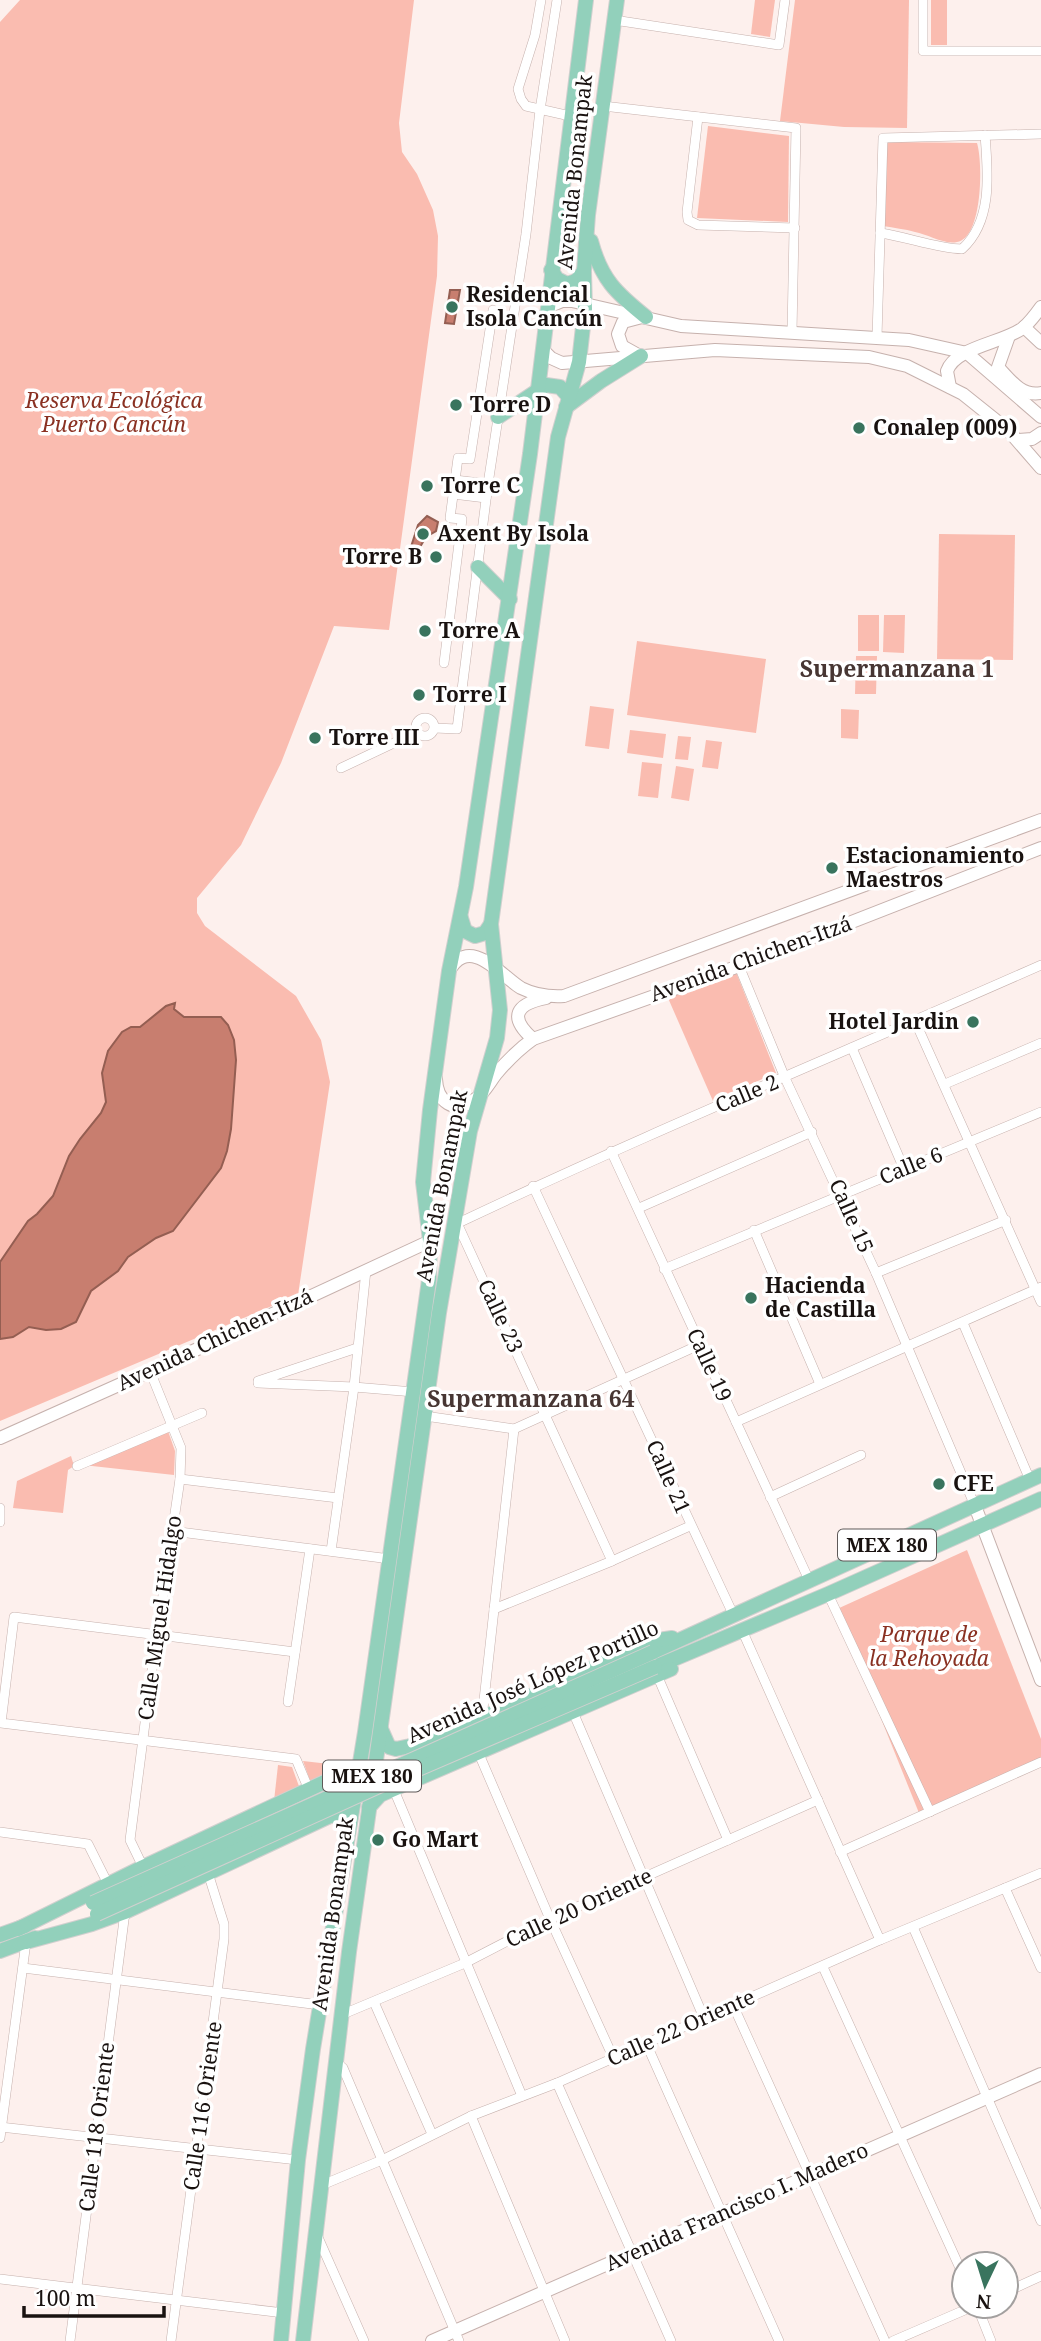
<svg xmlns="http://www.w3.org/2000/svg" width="1041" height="2341" viewBox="0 0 1041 2341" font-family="'Noto Serif',serif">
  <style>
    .green { fill: #fabcb0 }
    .water { fill: #c87e6f; stroke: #945e52; stroke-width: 2 }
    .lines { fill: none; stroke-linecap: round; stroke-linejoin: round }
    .street-casing { stroke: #c6b1ad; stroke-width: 10 }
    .secondary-casing { stroke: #c6b1ad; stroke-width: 14 }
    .primary-casing { stroke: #d1d0cf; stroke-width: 16 }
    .street { stroke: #fff; stroke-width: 9 }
    .secondary { stroke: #fff; stroke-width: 12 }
    .primary { stroke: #92d0bb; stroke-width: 14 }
    .primary-bridge-casing { stroke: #d1d0cf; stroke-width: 16; stroke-linecap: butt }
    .primary-bridge { stroke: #92d0bb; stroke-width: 14 }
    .poi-dot { fill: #39745e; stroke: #fff; stroke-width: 2.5 }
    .labels { text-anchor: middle; stroke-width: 7; stroke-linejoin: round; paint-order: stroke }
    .shield { fill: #fff; stroke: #5e5958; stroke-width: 2 }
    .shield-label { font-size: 19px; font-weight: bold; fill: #191210 }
    .street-label { font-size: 21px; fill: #191210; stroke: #fff }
    .poi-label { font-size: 21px; font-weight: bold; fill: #191210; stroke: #fff; text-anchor: start }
    .park-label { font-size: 21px; font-style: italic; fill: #8a3122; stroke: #fff }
    .neighbourhood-label { font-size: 23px; font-weight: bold; fill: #473633; stroke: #fff }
  </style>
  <rect width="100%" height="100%" fill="#fdf0ed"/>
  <!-- green -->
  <g class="green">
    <polygon points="20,0 414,0 399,123 402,152 417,174 433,210 438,236 437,276 389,630 334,626 281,763 241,845 197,898 197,913 205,926 296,996 321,1040 330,1082 298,1295 0,1421 0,22"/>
    <polygon points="755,0 775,0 770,37 751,34"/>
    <polygon points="795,0 909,0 907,128 844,127 780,121"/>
    <rect x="931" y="0" width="16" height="45"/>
    <polygon points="708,126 789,136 788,222 697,218"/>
    <path d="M 887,142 L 977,143 C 983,162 983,238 957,242 C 945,245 927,234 915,232 C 905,229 894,228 883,226 Z"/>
    <polygon points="939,534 1015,535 1013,660 937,659"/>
    <rect x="858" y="615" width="21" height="36"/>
    <polygon points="884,615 905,615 904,653 883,652"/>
    <polygon points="637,641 766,659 756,733 627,715"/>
    <polygon points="856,656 877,656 876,694 855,694"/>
    <polygon points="590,706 614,709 609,749 585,746"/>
    <polygon points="841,709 859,710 858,739 841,738"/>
    <polygon points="630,730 666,734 663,758 627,753"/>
    <polygon points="678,736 691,737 688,760 675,759"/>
    <polygon points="706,740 722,742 718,769 702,767"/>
    <polygon points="642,762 662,764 658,798 638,796"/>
    <polygon points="676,766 694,769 689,801 671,798"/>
    <polygon points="736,972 776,1073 713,1101 668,998"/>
    <polygon points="168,1431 175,1451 174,1475 83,1465"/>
    <polygon points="71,1456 74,1466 68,1470 63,1513 13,1508 17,1481"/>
    <polygon points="967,1550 1041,1739 1041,1759 919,1813 837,1609"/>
    <polygon points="303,1761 347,1766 311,1783"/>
    <polygon points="278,1765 292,1767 300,1789 274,1801"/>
  </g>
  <!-- water -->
  <g class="water">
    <polygon points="450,290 460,290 454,324 445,323"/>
    <polygon points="427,516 438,522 436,531 426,537 414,557 410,550 418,525"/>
    <polygon points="175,1003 174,1009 184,1017 221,1017 228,1025 234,1040 236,1060 231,1129 227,1151 221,1168 173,1231 156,1238 128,1257 118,1271 91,1291 76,1322 61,1329 46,1330 29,1327 13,1337 0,1339 0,1262 28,1221 37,1214 53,1196 69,1156 80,1139 101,1113 106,1102 102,1073 108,1051 122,1032 131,1027 140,1027 166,1006"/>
  </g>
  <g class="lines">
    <!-- street casing -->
    <g class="street-casing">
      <g id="street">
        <polyline points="541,0 535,35 518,89 521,99 526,106 570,116"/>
        <polyline points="923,0 923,51 1041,51"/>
        <polyline points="614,20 779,45 785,0"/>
        <polyline points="603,106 796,128 792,332"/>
        <polyline points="698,117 687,212 688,220 698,225 795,228"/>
        <path d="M 880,233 C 908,237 935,248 962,249 C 993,221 988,173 985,135"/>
        <polyline points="877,337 883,138 1041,134"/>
        <polyline points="455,480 488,484"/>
        <polyline points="453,494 486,498"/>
        <polyline points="444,663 462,519 450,518 458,458 470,459 493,310"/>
        <circle cx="425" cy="727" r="9"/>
        <polyline points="435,728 457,729 488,484 526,234 540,110 557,0"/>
        <polyline points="341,768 417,732"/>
        <polyline points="739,966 785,1078 876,1273 975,1506"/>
        <polyline points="915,1021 1041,1302"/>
        <polyline points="852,1048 904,1169"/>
        <polyline points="945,1084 1041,1043"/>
        <polyline points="611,1151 809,1580"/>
        <polyline points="533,1186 733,1614"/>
        <polyline points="639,1208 812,1132"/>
        <polyline points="457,1223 612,1561"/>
        <path d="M 454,1225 C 647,1133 845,1052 1041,965"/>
        <polyline points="754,1230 820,1384"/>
        <polyline points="664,1269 1041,1112"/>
        <polyline points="876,1273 1006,1220"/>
        <polyline points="963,1323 1030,1480"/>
        <polyline points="357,1348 258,1381 258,1383 354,1387 414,1392"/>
        <polyline points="425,1416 514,1429 699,1345"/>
        <polyline points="736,1422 1041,1287"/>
        <polyline points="77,1466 202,1413"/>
        <polyline points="180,1479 338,1498"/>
        <polyline points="770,1497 861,1455"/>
        <polyline points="0,1508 0,1522"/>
        <polyline points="172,1531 390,1559"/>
        <polyline points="331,1551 354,1387 366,1270"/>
        <polyline points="828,1594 930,1812"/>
        <polyline points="494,1609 612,1561 690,1526"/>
        <polyline points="742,1630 880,1940"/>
        <polyline points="295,1652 14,1617 1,1723 296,1759 309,1790"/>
        <polyline points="657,1675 728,1840"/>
        <polyline points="288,1702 310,1549"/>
        <polyline points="573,1712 704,2018"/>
        <polyline points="482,1718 514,1429"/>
        <polyline points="479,1754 550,1919 613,2057"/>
        <polyline points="394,1790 522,2096"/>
        <polyline points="0,1832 88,1844 108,1884"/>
        <polyline points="840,1852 1041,1762"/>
        <polyline points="143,1867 130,1840 150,1684 180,1479 181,1448 150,1371"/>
        <polyline points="1005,1888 1041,1968"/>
        <polyline points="913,1927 1041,2221"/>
        <polyline points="823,1967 964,2277"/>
        <polyline points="23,1968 320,2005"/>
        <polyline points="374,2002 432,2134"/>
        <polyline points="733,2005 885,2341"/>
        <polyline points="341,2015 465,1963 550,1919 818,1800"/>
        <polyline points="646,2043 779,2341"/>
        <polyline points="335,2061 343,2068 459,2341"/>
        <polyline points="557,2083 671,2341"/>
        <polyline points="471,2116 565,2341"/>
        <polyline points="0,2127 298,2160"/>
        <polyline points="0,2138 26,1942"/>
        <polyline points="322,2185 382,2160 471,2116 557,2083 880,1940 1041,1873"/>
        <polyline points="317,2235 364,2341"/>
        <polyline points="0,2279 284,2313"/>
        <polyline points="1006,2292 1041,2276"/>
        <polyline points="977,2306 991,2341"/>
        <polyline points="70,2341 125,1912"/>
        <polyline points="171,2341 224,1939 224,1924 208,1873"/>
        <polyline points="893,2341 974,2306"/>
      </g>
    </g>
    <!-- secondary casing -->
    <g class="secondary-casing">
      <g id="secondary">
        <polyline points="548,307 562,301 572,301 681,326 909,340 967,353 1041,417"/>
        <polyline points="1024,327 1041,343"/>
        <path d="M 1009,336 L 998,367 C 1010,380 1022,397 1041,393"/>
        <polyline points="543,350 551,358 562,363 715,350 869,357 907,366 963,394 1008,430 1041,468"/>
        <polyline points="640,356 622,346 618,334 623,322 642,317"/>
        <path d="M 950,387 L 947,371 C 955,347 1003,343 1023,328 C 1030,322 1036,314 1041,307"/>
        <polyline points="1019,440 1032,439 1041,433"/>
        <path d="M 449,971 C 470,934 501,976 521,988 C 535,995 548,997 564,996 L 1041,820"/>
        <path d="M 533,1039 C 508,1017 516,1004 546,998"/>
        <path d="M 436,1079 C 437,1102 454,1114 474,1100 C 484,1094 489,1083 496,1074 C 507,1061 519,1049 533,1039 L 739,966 L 1041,848"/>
        <polyline points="0,1438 150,1371 430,1241"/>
        <polyline points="975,1506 1041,1680"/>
        <polyline points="432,2341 1041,2074"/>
      </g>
    </g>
    <!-- primary casing -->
    <g class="primary-casing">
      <g id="primary">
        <path d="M 591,241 C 601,279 616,293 646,317"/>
        <polyline points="551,270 557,279 567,284 576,281 584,271"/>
        <polyline points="566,407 601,381 641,356"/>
        <polyline points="498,417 546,385 560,387 569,397"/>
        <polyline points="478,567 510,599"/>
        <polyline points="461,918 465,931 475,936 485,933 491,924"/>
        <polyline points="653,1652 1041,1475"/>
        <polyline points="655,1667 828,1594 1041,1499"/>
        <polyline points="381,1729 389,1747 396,1749 410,1746 482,1718 652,1641 672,1638"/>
        <polyline points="369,1807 380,1795 671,1669"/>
        <polyline points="18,1929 143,1867 359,1766"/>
        <polyline points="0,1935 25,1926"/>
        <polyline points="26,1942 92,1924 125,1912 330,1816 344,1814 351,1816"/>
        <polyline points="0,1951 35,1938"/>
        <polyline points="281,2341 298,2160 313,2049 365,1732 429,1280 430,1241 423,1182 430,1110 449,971 466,887 530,454 586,0"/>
        <polyline points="303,2341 349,1952 439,1313 470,1131 497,1038 500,1010 491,924 558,437 579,362 585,309 584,271 588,215 617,0"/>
      </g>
    </g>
    <!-- street -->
    <use href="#street" class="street"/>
    <!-- secondary -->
    <use href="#secondary" class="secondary"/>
    <!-- primary -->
    <use href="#primary" class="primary"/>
    <!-- primary-bridge casing -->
    <g class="primary-bridge-casing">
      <g id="primary-bridge">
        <polyline points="93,1903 653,1652"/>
        <polyline points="97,1914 388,1782 655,1667"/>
      </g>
    </g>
    <!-- primary-bridge -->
    <use href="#primary-bridge" class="primary-bridge"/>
  </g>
  <!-- markers -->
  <g class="poi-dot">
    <circle cx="452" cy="307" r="7"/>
    <circle cx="456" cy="405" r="7"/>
    <circle cx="859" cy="428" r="7"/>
    <circle cx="427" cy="486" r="7"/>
    <circle cx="423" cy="534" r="7"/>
    <circle cx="436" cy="557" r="7"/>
    <circle cx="425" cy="631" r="7"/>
    <circle cx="419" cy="695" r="7"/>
    <circle cx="315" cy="738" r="7"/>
    <circle cx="832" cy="868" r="7"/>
    <circle cx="973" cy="1022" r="7"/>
    <circle cx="751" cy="1298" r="7"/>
    <circle cx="939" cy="1484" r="7"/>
    <circle cx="378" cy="1840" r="7"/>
  </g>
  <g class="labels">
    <!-- shield labels -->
    <g class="shield">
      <rect x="838" y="1529.5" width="98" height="31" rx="5"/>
      <rect x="323" y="1760.5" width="98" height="31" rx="5"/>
    </g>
    <g class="shield-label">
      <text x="887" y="1552">MEX 180</text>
      <text x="372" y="1783">MEX 180</text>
    </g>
    <!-- street labels -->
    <g class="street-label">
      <text transform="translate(575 172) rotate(-84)" y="7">Avenida Bonampak</text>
      <text transform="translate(751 959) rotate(-20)" y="7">Avenida Chichen-Itzá</text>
      <text transform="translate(747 1094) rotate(-23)" y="7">Calle 2</text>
      <text transform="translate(911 1166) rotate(-22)" y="7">Calle 6</text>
      <text transform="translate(442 1186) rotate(-79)" y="7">Avenida Bonampak</text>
      <text transform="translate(851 1216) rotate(66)" y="7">Calle 15</text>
      <text transform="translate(500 1316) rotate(65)" y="7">Calle 23</text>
      <text transform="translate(215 1340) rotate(-25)" y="7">Avenida Chichen-Itzá</text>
      <text transform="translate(709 1365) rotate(65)" y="7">Calle 19</text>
      <text transform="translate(668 1477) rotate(66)" y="7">Calle 21</text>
      <text transform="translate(160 1618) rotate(-82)" y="7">Calle Miguel Hidalgo</text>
      <text transform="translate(533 1682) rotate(-24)" y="7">Avenida José López Portillo</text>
      <text transform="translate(579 1908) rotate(-25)" y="7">Calle 20 Oriente</text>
      <text transform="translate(333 1914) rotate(-82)" y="7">Avenida Bonampak</text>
      <text transform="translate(681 2028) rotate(-24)" y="7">Calle 22 Oriente</text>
      <text transform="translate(203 2106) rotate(-82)" y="7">Calle 116 Oriente</text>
      <text transform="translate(97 2127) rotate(-83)" y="7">Calle 118 Oriente</text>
      <text transform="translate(737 2207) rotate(-24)" y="7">Avenida Francisco I. Madero</text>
    </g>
    <!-- poi labels -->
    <g class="poi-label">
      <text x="466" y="302">Residencial<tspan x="466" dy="24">Isola Cancún</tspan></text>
      <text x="470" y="412">Torre D</text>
      <text x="873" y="435">Conalep (009)</text>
      <text x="441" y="493">Torre C</text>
      <text x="437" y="541">Axent By Isola</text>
      <text x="422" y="564" text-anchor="end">Torre B</text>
      <text x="439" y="638">Torre A</text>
      <text x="433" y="702">Torre I</text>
      <text x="329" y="745">Torre III</text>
      <text x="846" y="863">Estacionamiento<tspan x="846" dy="24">Maestros</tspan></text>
      <text x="959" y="1029" text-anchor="end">Hotel Jardin</text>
      <text x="765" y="1293">Hacienda<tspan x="765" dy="24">de Castilla</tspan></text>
      <text x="953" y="1491">CFE</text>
      <text x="392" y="1847">Go Mart</text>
    </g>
    <!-- park labels -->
    <g class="park-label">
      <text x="114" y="408">Reserva Ecológica<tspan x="114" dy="24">Puerto Cancún</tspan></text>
      <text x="929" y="1642">Parque de<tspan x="929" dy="24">la Rehoyada</tspan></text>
    </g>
    <!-- neighbourhood labels -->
    <g class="neighbourhood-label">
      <text x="897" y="677">Supermanzana 1</text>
      <text x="531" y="1407">Supermanzana 64</text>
    </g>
  </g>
  <!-- north arrow -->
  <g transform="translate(985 2285) rotate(184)"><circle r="33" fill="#ffffff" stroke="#a3a09f" stroke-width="2"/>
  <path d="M0-5L12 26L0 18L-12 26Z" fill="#39745e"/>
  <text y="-10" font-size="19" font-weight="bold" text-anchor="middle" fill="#191210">N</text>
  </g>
  <!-- scale -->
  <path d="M24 2306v10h140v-10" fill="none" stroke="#191210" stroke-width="3.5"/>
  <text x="35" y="2306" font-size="21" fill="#191210" stroke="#ffffff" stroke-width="5" paint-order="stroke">100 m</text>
</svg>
